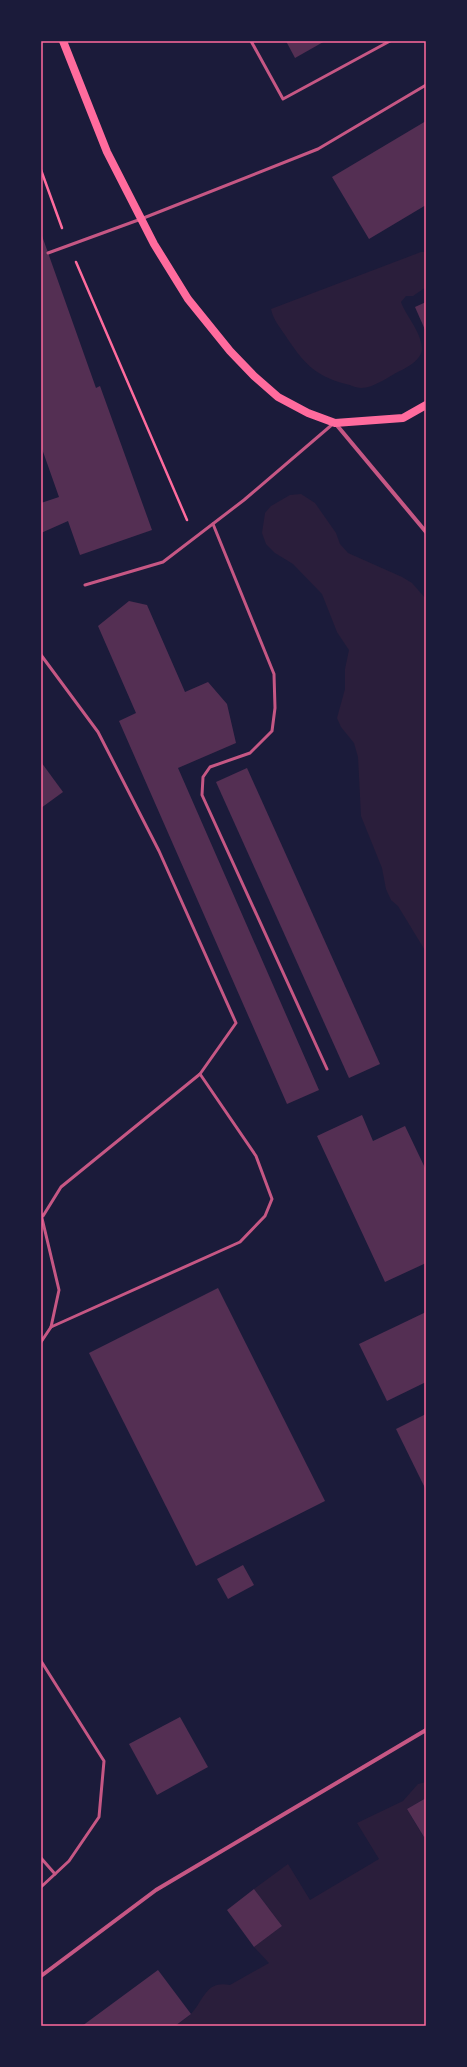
<svg xmlns="http://www.w3.org/2000/svg" width="467" height="2067" viewBox="0 0 467 2067" font-family="'Alegreya Sans',sans-serif">
  <style>
    .green { fill: #2a1e3b }
    .building { fill: #542f53 }
    .lines { fill: none; stroke-linecap: round; stroke-linejoin: round }
    .path { stroke: #ff6b9d; stroke-width: 2.5 }
    .service { stroke: #c65784; stroke-width: 3 }
    .minor { stroke: #c65784; stroke-width: 4 }
    .secondary { stroke: #ff6b9d; stroke-width: 8 }
    .neatline { fill: none; stroke: #ff6b9d; stroke-width: 1.5 }
  </style>
  <rect width="100%" height="100%" fill="#1b1b3a"/>
  <!-- green -->
  <g class="green">
    <path d="M 421,252 L 426,252 L 426,287 L 413,296 L 406,296 L 401,302 C 406,316 422,333 422,349 C 422,358 410,366 402,370 C 390,375 375,388 361,388 C 356,388 351,385 346,384 C 314,376 303,362 285,335 C 279,326 273,319 271,309 Z"/>
    <polygon points="301,494 315,503 336,533 340,544 348,553 402,577 412,583 426,599 426,952 398,906 391,900 386,889 382,868 361,816 358,757 354,743 341,727 337,718 345,689 345,669 349,650 337,632 322,594 293,564 275,553 266,544 262,533 265,513 271,506 290,495"/>
    <path d="M 426,1782 L 426,1798 L 407,1809 L 423,1836 L 426,1835 L 426,2026 L 175,2026 C 180,2022 186,2019 190,2015 C 204,2001 205,1980 230,1985 L 269,1963 L 254,1947 L 282,1926 L 254,1889 L 288,1864 L 310,1900 L 379,1859 L 357,1823 L 403,1801 L 418,1784 Z"/>
  </g>
  <!-- building -->
  <g class="building">
    <polygon points="286,41 325,41 295,58"/>
    <polygon points="426,121 426,205 369,239 332,177"/>
    <polygon points="41,233 96,388 100,386 152,530 80,555 68,521 41,533 41,503 59,497 41,446"/>
    <polygon points="426,302 426,332 415,307"/>
    <polygon points="129,601 147,605 185,692 208,682 227,704 236,743 178,768 319,1090 287,1104 119,721 136,713 98,626"/>
    <polygon points="41,762 63,792 41,808"/>
    <polygon points="247,768 380,1064 349,1078 216,782"/>
    <polygon points="362,1115 373,1141 405,1126 426,1170 426,1263 385,1282 317,1136"/>
    <polygon points="218,1288 325,1501 196,1566 89,1353"/>
    <polygon points="426,1312 426,1382 387,1401 359,1344"/>
    <polygon points="426,1414 426,1490 396,1429"/>
    <polygon points="243,1565 254,1585 228,1599 217,1579"/>
    <polygon points="180,1717 208,1767 157,1795 129,1744"/>
    <polygon points="426,1798 426,1835 424,1837 407,1809"/>
    <polygon points="254,1889 282,1926 254,1947 227,1910"/>
    <polygon points="158,1970 191,2014 175,2026 82,2026"/>
  </g>
  <g class="lines">
    <!-- path -->
    <g class="path">
      <polyline points="41,170 62,228"/>
      <polyline points="76,262 187,520"/>
    </g>
    <!-- service -->
    <g class="service">
      <polyline points="251,41 283,99 390,41"/>
      <polyline points="48,253 141,219 318,149 426,85"/>
      <polyline points="213,524 274,674 275,708 272,731 250,753 210,767 203,777 202,795 327,1069"/>
      <polyline points="85,585 163,562 244,500 334,423"/>
      <polyline points="41,655 98,732 159,851 236,1023 200,1074 61,1187 43,1216"/>
      <polyline points="41,1214 59,1290 51,1327 41,1342"/>
      <polyline points="51,1327 240,1242 265,1216 272,1199 256,1156 200,1074"/>
      <polyline points="41,1661 104,1761 99,1817 69,1861 41,1887"/>
      <polyline points="41,1858 55,1874"/>
    </g>
    <!-- minor -->
    <g class="minor">
      <polyline points="335,423 426,532"/>
      <polyline points="41,1976 156,1890 426,1730"/>
    </g>
    <!-- secondary -->
    <polyline class="secondary" points="63,41 107,152 154,244 188,299 230,351 254,376 278,397 308,413 335,423 403,418 426,405"/>
  </g>
  <!-- border -->
  <rect width="467" height="2067" fill="none" stroke="#1b1b3a" stroke-width="84"/>
  <rect x="42" y="42" width="383" height="1983" class="neatline"/>
</svg>
